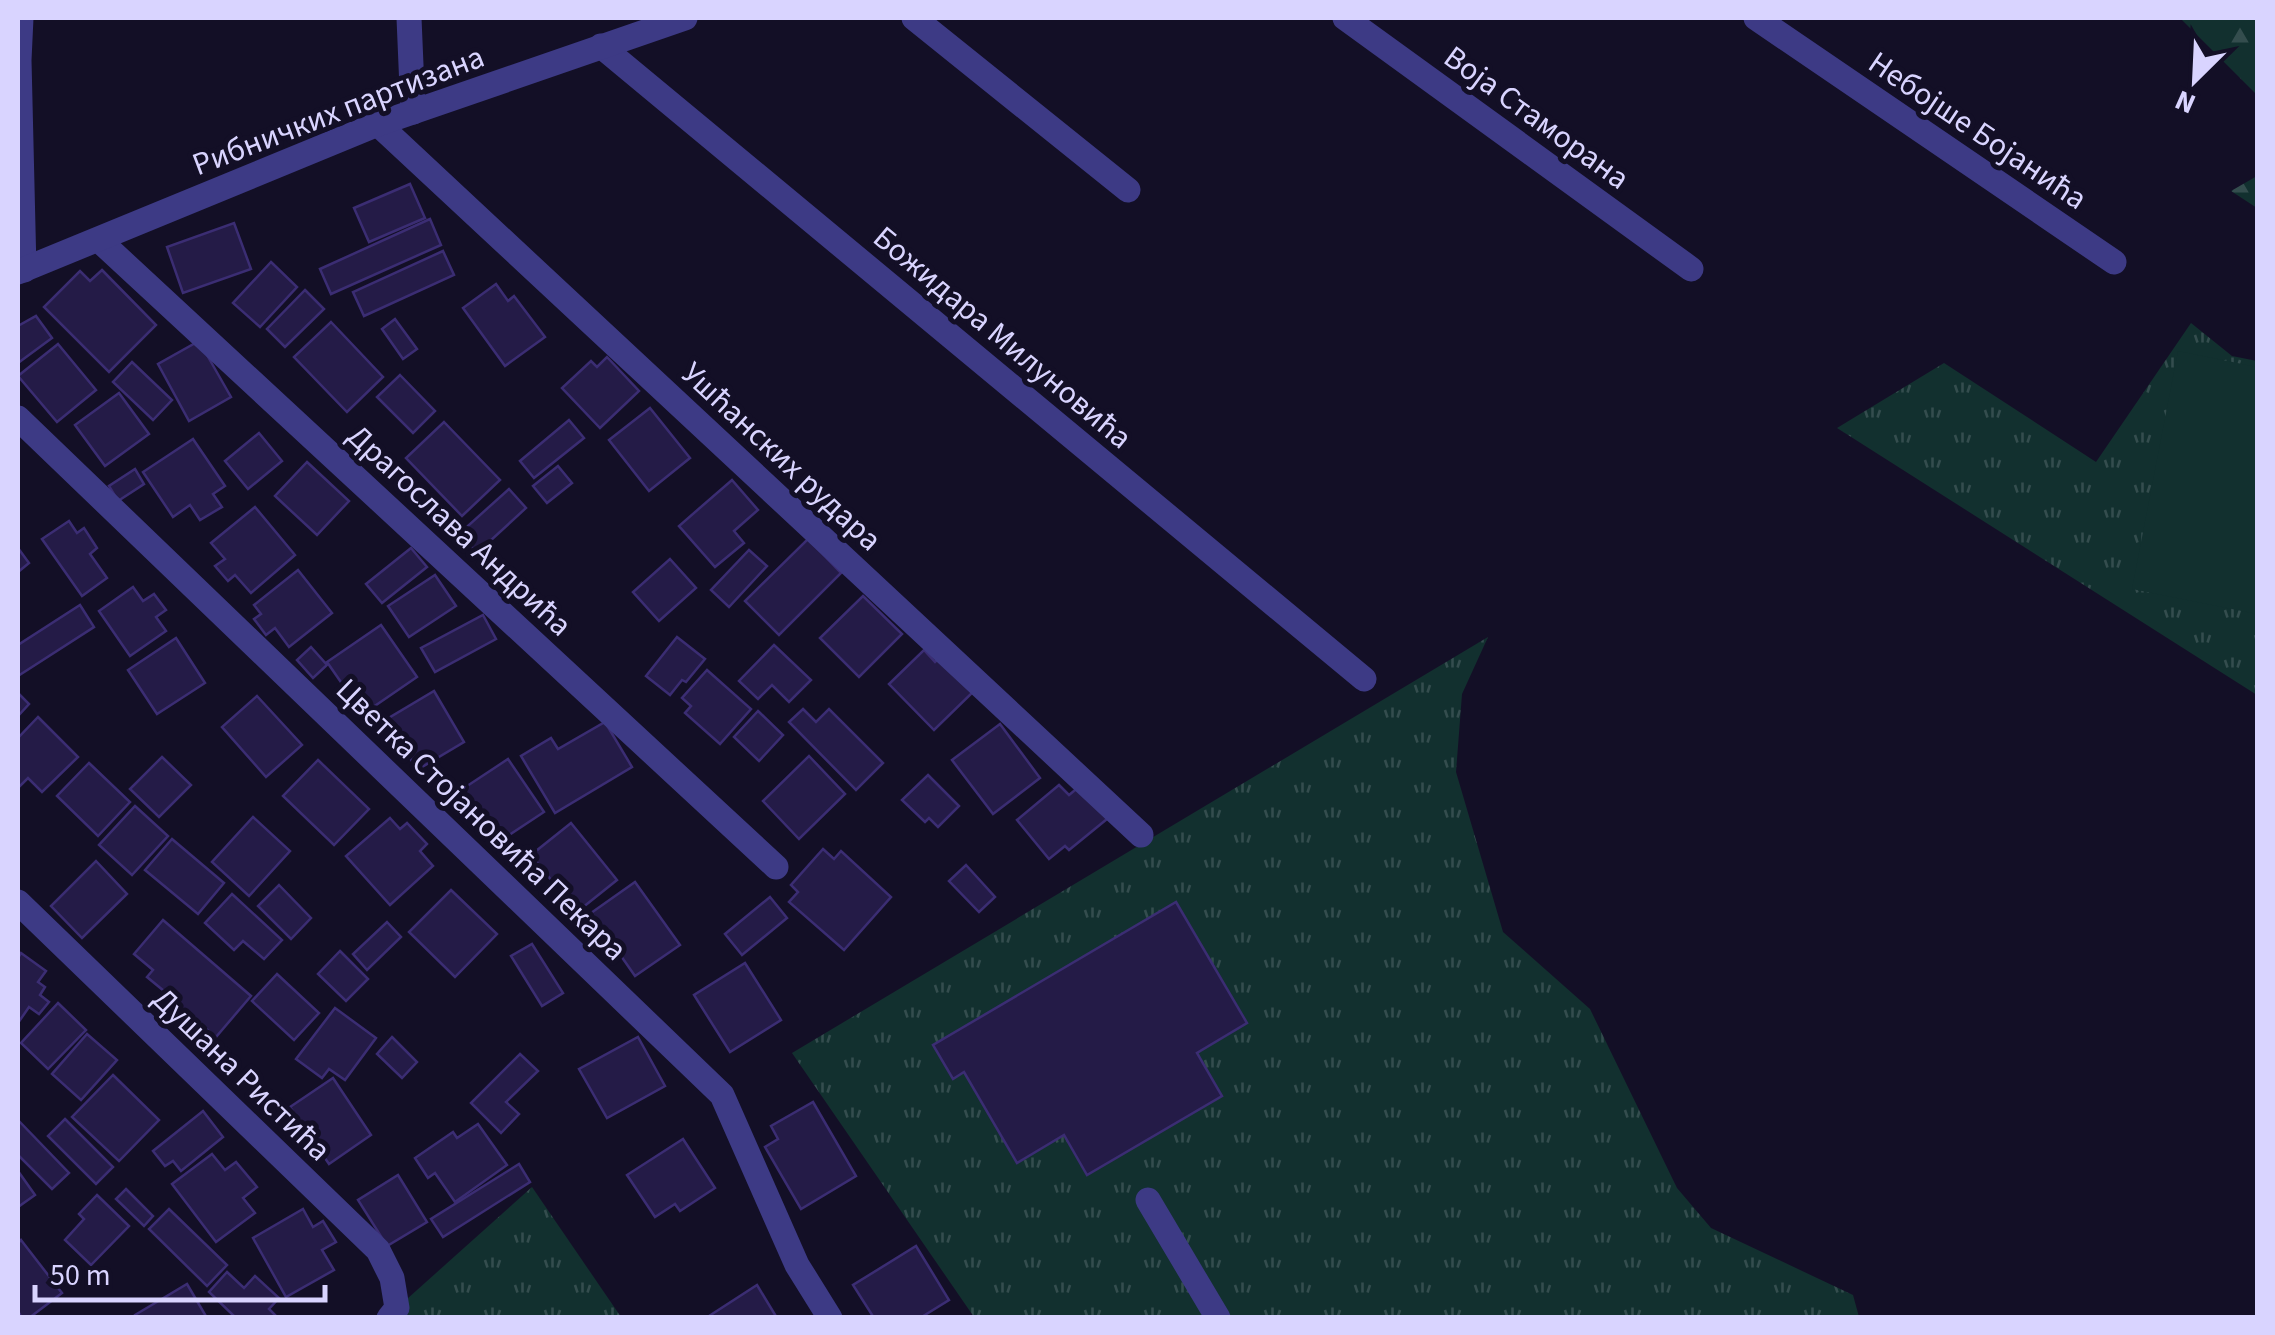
<svg xmlns="http://www.w3.org/2000/svg" width="2275" height="1335" viewBox="0 0 2275 1335" font-family="'Source Sans 3',sans-serif">
  <style>
    .grass { fill: url(#grass-tufts) }
    .forest { fill: url(#forest-firs) }
    .pitch { fill: #12302f }
    .building { fill: #241b47; stroke: #3b2d73; stroke-width: 2.5 }
    .lines { fill: none; stroke-linecap: round; stroke-linejoin: round }
    .street { stroke: #3d3a85; stroke-width: 25 }
    .labels { text-anchor: middle; stroke-width: 10; stroke-linejoin: round; paint-order: stroke }
    .street-label { font-size: 32px; fill: #d9d4ff; stroke: #130f26 }
  </style>
  <defs>
    <pattern id="grass-tufts" width="24" height="20" patternUnits="userSpaceOnUse" patternTransform="scale(2.5)"><rect width="24" height="20" fill="#12302f"/><path d="M3 7l-1-3M5 7V3M7 7l1-3M15 17l-1-3M17 17v-4M19 17l1-3" fill="none" stroke="#344d4e"/></pattern>
    <pattern id="forest-firs" width="22" height="20" patternUnits="userSpaceOnUse" patternTransform="scale(2.5)"><rect width="22" height="20" fill="#12302f"/><path d="M5 1l3.5 6h-7zM16 11l3.5 6h-7z" fill="#344d4e"/></pattern>
  </defs>
  <rect width="100%" height="100%" fill="#130f26"/>
  <!-- grass -->
  <g class="grass">
    <polygon points="2191,323 2232,356 2257,361 2257,695 1837,428 1944,363 2096,462"/>
    <polygon points="1488,637 1462,694 1456,772 1503,932 1590,1009 1677,1188 1711,1228 1853,1295 1859,1317 974,1317 792,1053"/>
    <polygon points="532,1187 621,1317 389,1318 397,1308"/>
  </g>
  <!-- forest -->
  <g class="forest">
    <polygon points="2180,18 2257,18 2257,95"/>
    <polygon points="2257,176 2257,208 2231,191"/>
  </g>
  <!-- pitch -->
  <polygon class="pitch" points="2178,351 2257,367 2257,614 2132,589"/>
  <!-- building -->
  <g class="building">
    <polygon points="410,184 425,218 369,242 354,208"/>
    <polygon points="430,219 441,245 331,294 320,269"/>
    <polygon points="234,223 251,269 183,293 167,247"/>
    <polygon points="443,251 454,275 364,316 353,292"/>
    <polygon points="271,262 297,287 260,327 233,303"/>
    <polygon points="102,270 156,325 109,372 44,307 80,271 90,281"/>
    <polygon points="496,284 508,301 514,296 545,337 505,366 463,308"/>
    <polygon points="305,290 324,309 285,347 267,329"/>
    <polygon points="36,316 52,338 18,363 18,326"/>
    <polygon points="395,319 417,349 403,359 382,329"/>
    <polygon points="331,322 383,377 347,412 294,357"/>
    <polygon points="199,341 231,397 189,421 158,364"/>
    <polygon points="58,344 96,390 57,422 18,376"/>
    <polygon points="607,357 639,391 600,428 562,388 591,361 597,367"/>
    <polygon points="132,362 172,400 153,420 113,382"/>
    <polygon points="400,375 435,411 413,433 377,397"/>
    <polygon points="119,393 149,434 105,466 75,425"/>
    <polygon points="650,408 690,458 649,491 609,440"/>
    <polygon points="569,420 584,438 534,478 520,461"/>
    <polygon points="444,422 500,480 462,516 406,458"/>
    <polygon points="259,433 282,461 248,489 225,461"/>
    <polygon points="193,439 225,486 213,494 222,507 200,520 190,505 173,517 143,472"/>
    <polygon points="307,462 349,501 317,535 275,496"/>
    <polygon points="558,466 572,483 547,503 533,486"/>
    <polygon points="135,469 144,484 118,501 109,486"/>
    <polygon points="732,480 758,510 734,531 744,543 715,567 679,526"/>
    <polygon points="509,489 526,508 477,553 460,533"/>
    <polygon points="255,507 295,555 251,593 235,575 228,581 215,566 225,559 211,543"/>
    <polygon points="69,521 77,533 84,528 97,548 90,554 107,578 82,596 42,539"/>
    <polygon points="808,539 841,573 779,635 745,601"/>
    <polygon points="18,548 29,563 18,572"/>
    <polygon points="411,548 427,567 382,603 366,584"/>
    <polygon points="749,550 767,566 729,607 711,590"/>
    <polygon points="670,559 696,588 659,621 633,592"/>
    <polygon points="298,570 332,613 289,647 275,628 266,635 254,619 261,614 254,605"/>
    <polygon points="435,575 456,606 409,637 388,606"/>
    <polygon points="133,587 143,601 154,594 166,610 156,617 166,631 130,656 99,611"/>
    <polygon points="863,596 902,634 859,677 820,638"/>
    <polygon points="80,605 94,627 18,676 18,645"/>
    <polygon points="483,615 496,639 435,672 421,648"/>
    <polygon points="381,625 417,677 363,714 327,662"/>
    <polygon points="677,637 705,659 686,682 682,680 670,695 646,676"/>
    <polygon points="176,638 205,683 157,714 128,670"/>
    <polygon points="774,645 811,680 789,702 772,685 758,699 739,681"/>
    <polygon points="311,647 327,665 313,678 297,660"/>
    <polygon points="924,650 935,662 940,657 973,692 934,730 889,684"/>
    <polygon points="707,670 751,709 720,744 685,713 691,706 682,698"/>
    <polygon points="434,691 464,742 417,770 387,719"/>
    <polygon points="18,693 29,704 18,716"/>
    <polygon points="257,696 302,745 266,777 222,727"/>
    <polygon points="803,709 816,722 829,709 883,763 856,790 789,722"/>
    <polygon points="758,711 783,735 759,761 734,737"/>
    <polygon points="38,717 78,757 42,792 28,778 20,786 18,784 18,738"/>
    <polygon points="605,722 632,767 555,813 521,756 551,738 558,749"/>
    <polygon points="1000,724 1040,778 993,814 952,760"/>
    <polygon points="809,756 845,794 799,839 763,801"/>
    <polygon points="162,757 191,785 159,817 130,789"/>
    <polygon points="508,759 544,812 491,847 455,794"/>
    <polygon points="318,760 369,809 334,845 283,796"/>
    <polygon points="89,763 130,802 98,836 57,796"/>
    <polygon points="928,775 959,806 938,827 929,818 925,822 902,800"/>
    <polygon points="1059,785 1069,795 1080,786 1107,819 1069,850 1065,846 1049,859 1017,820"/>
    <polygon points="135,806 168,836 132,875 99,845"/>
    <polygon points="253,817 290,851 249,896 212,862"/>
    <polygon points="390,818 400,829 407,823 427,844 420,851 433,866 390,905 346,856"/>
    <polygon points="571,823 617,880 577,912 531,855"/>
    <polygon points="172,839 224,883 198,914 145,870"/>
    <polygon points="823,849 834,859 841,851 891,897 844,950 789,902 798,892 791,885"/>
    <polygon points="96,861 127,894 82,938 51,906"/>
    <polygon points="966,865 995,897 979,912 949,881"/>
    <polygon points="635,882 680,945 635,976 591,913"/>
    <polygon points="279,885 311,918 291,939 258,906"/>
    <polygon points="451,890 497,934 455,977 409,932"/>
    <polygon points="232,894 282,940 264,959 243,941 234,950 205,923"/>
    <polygon points="770,897 787,918 742,955 725,934"/>
    <polygon points="1176,902 1247,1023 1197,1053 1222,1096 1087,1175 1064,1135 1017,1163 964,1072 953,1079 933,1045"/>
    <polygon points="163,920 251,996 216,1037 192,1017 184,1027 172,1016 181,1005 147,977 153,970 134,954"/>
    <polygon points="387,922 401,937 367,970 353,954"/>
    <polygon points="532,944 563,993 542,1006 511,956"/>
    <polygon points="340,951 368,979 346,1001 318,974"/>
    <polygon points="21,953 46,971 38,982 45,987 40,995 49,1002 39,1014 29,1007 18,1023 18,958"/>
    <polygon points="745,963 781,1020 730,1052 694,995"/>
    <polygon points="277,974 319,1013 294,1040 252,1001"/>
    <polygon points="58,1003 86,1030 48,1069 21,1043"/>
    <polygon points="335,1008 376,1038 345,1080 329,1069 322,1078 296,1059"/>
    <polygon points="87,1034 117,1060 81,1100 52,1074"/>
    <polygon points="392,1037 417,1062 402,1078 377,1054"/>
    <polygon points="638,1037 665,1086 607,1118 579,1069"/>
    <polygon points="520,1054 538,1071 506,1102 519,1114 501,1133 471,1103"/>
    <polygon points="113,1075 159,1120 119,1161 72,1117"/>
    <polygon points="333,1078 371,1135 329,1164 290,1107"/>
    <polygon points="813,1102 856,1176 801,1209 765,1147 778,1139 771,1126"/>
    <polygon points="203,1111 223,1137 181,1171 173,1161 165,1166 153,1151"/>
    <polygon points="65,1119 113,1167 96,1184 48,1136"/>
    <polygon points="18,1120 69,1173 52,1189 18,1155"/>
    <polygon points="478,1124 507,1165 455,1202 435,1173 428,1178 415,1158 453,1132 457,1138"/>
    <polygon points="683,1139 715,1188 680,1211 675,1204 655,1217 627,1175"/>
    <polygon points="212,1154 225,1170 236,1162 257,1187 243,1198 255,1213 216,1242 172,1184"/>
    <polygon points="519,1164 530,1182 443,1237 431,1219"/>
    <polygon points="18,1171 35,1195 18,1207"/>
    <polygon points="398,1175 427,1222 387,1246 358,1200"/>
    <polygon points="126,1189 153,1216 144,1226 116,1199"/>
    <polygon points="97,1195 129,1226 91,1265 65,1240 84,1219 79,1214"/>
    <polygon points="169,1209 227,1265 207,1286 149,1229"/>
    <polygon points="303,1209 313,1227 323,1221 336,1242 322,1250 334,1270 286,1297 253,1238"/>
    <polygon points="21,1240 62,1293 29,1318 22,1318 18,1311 18,1243"/>
    <polygon points="916,1246 949,1300 920,1318 874,1318 853,1285"/>
    <polygon points="227,1272 244,1288 255,1276 279,1298 269,1309 278,1318 236,1318 209,1292"/>
    <polygon points="187,1284 207,1318 136,1318 135,1315"/>
    <polygon points="757,1285 777,1318 706,1318"/>
  </g>
  <g class="lines">
    <!-- street -->
    <g class="street">
      <polyline points="21,18 19,60 24,270"/>
      <polyline points="409,18 413,112"/>
      <polyline points="914,18 1128,190"/>
      <polyline points="1345,18 1691,269"/>
      <polyline points="1756,18 2114,262"/>
      <polyline points="601,46 1364,679"/>
      <polyline points="378,124 1141,835"/>
      <polyline points="100,241 776,867"/>
      <polyline points="18,272 378,124 685,18"/>
      <polyline points="18,418 722,1095 797,1265 830,1318"/>
      <polyline points="18,902 378,1250 392,1278 397,1308 389,1318"/>
      <polyline points="1148,1200 1218,1318"/>
    </g>
  </g>
  <g class="labels">
    <!-- street labels -->
    <g class="street-label">
      <text transform="translate(338 110) rotate(-21)" y="11">Рибничких партизана</text>
      <text transform="translate(1537 117) rotate(36)" y="11">Воја Стаморана</text>
      <text transform="translate(1978 130) rotate(34)" y="11">Небојше Бојанића</text>
      <text transform="translate(1003 337) rotate(40)" y="11">Божидара Милуновића</text>
      <text transform="translate(782 456) rotate(43)" y="11">Ушћанских рудара</text>
      <text transform="translate(460 530) rotate(43)" y="11">Драгослава Андрића</text>
      <text transform="translate(482 819) rotate(44)" y="11">Цветка Стојановића Пекара</text>
      <text transform="translate(242 1074) rotate(44)" y="11">Душана Ристића</text>
    </g>
  </g>
  <!-- border -->
  <rect width="2275" height="1335" fill="none" stroke="#d9d4ff" stroke-width="40"/>
  <!-- north arrow -->
  <g transform="translate(2195 80) rotate(204)" stroke="#130f26" stroke-width="8" paint-order="stroke">
  <path d="M0-8L18 38L0 25L-18 38Z" fill="#d9d4ff"/>
  <text y="-15" font-size="28" font-weight="bold" text-anchor="middle" fill="#d9d4ff">N</text>
  </g>
  <!-- scale -->
  <path d="M35 1285v15h290v-15" fill="none" stroke="#d9d4ff" stroke-width="5"/>
  <text x="50" y="1285" font-size="30" fill="#d9d4ff" stroke="#130f26" stroke-width="8" paint-order="stroke">50 m</text>
</svg>
